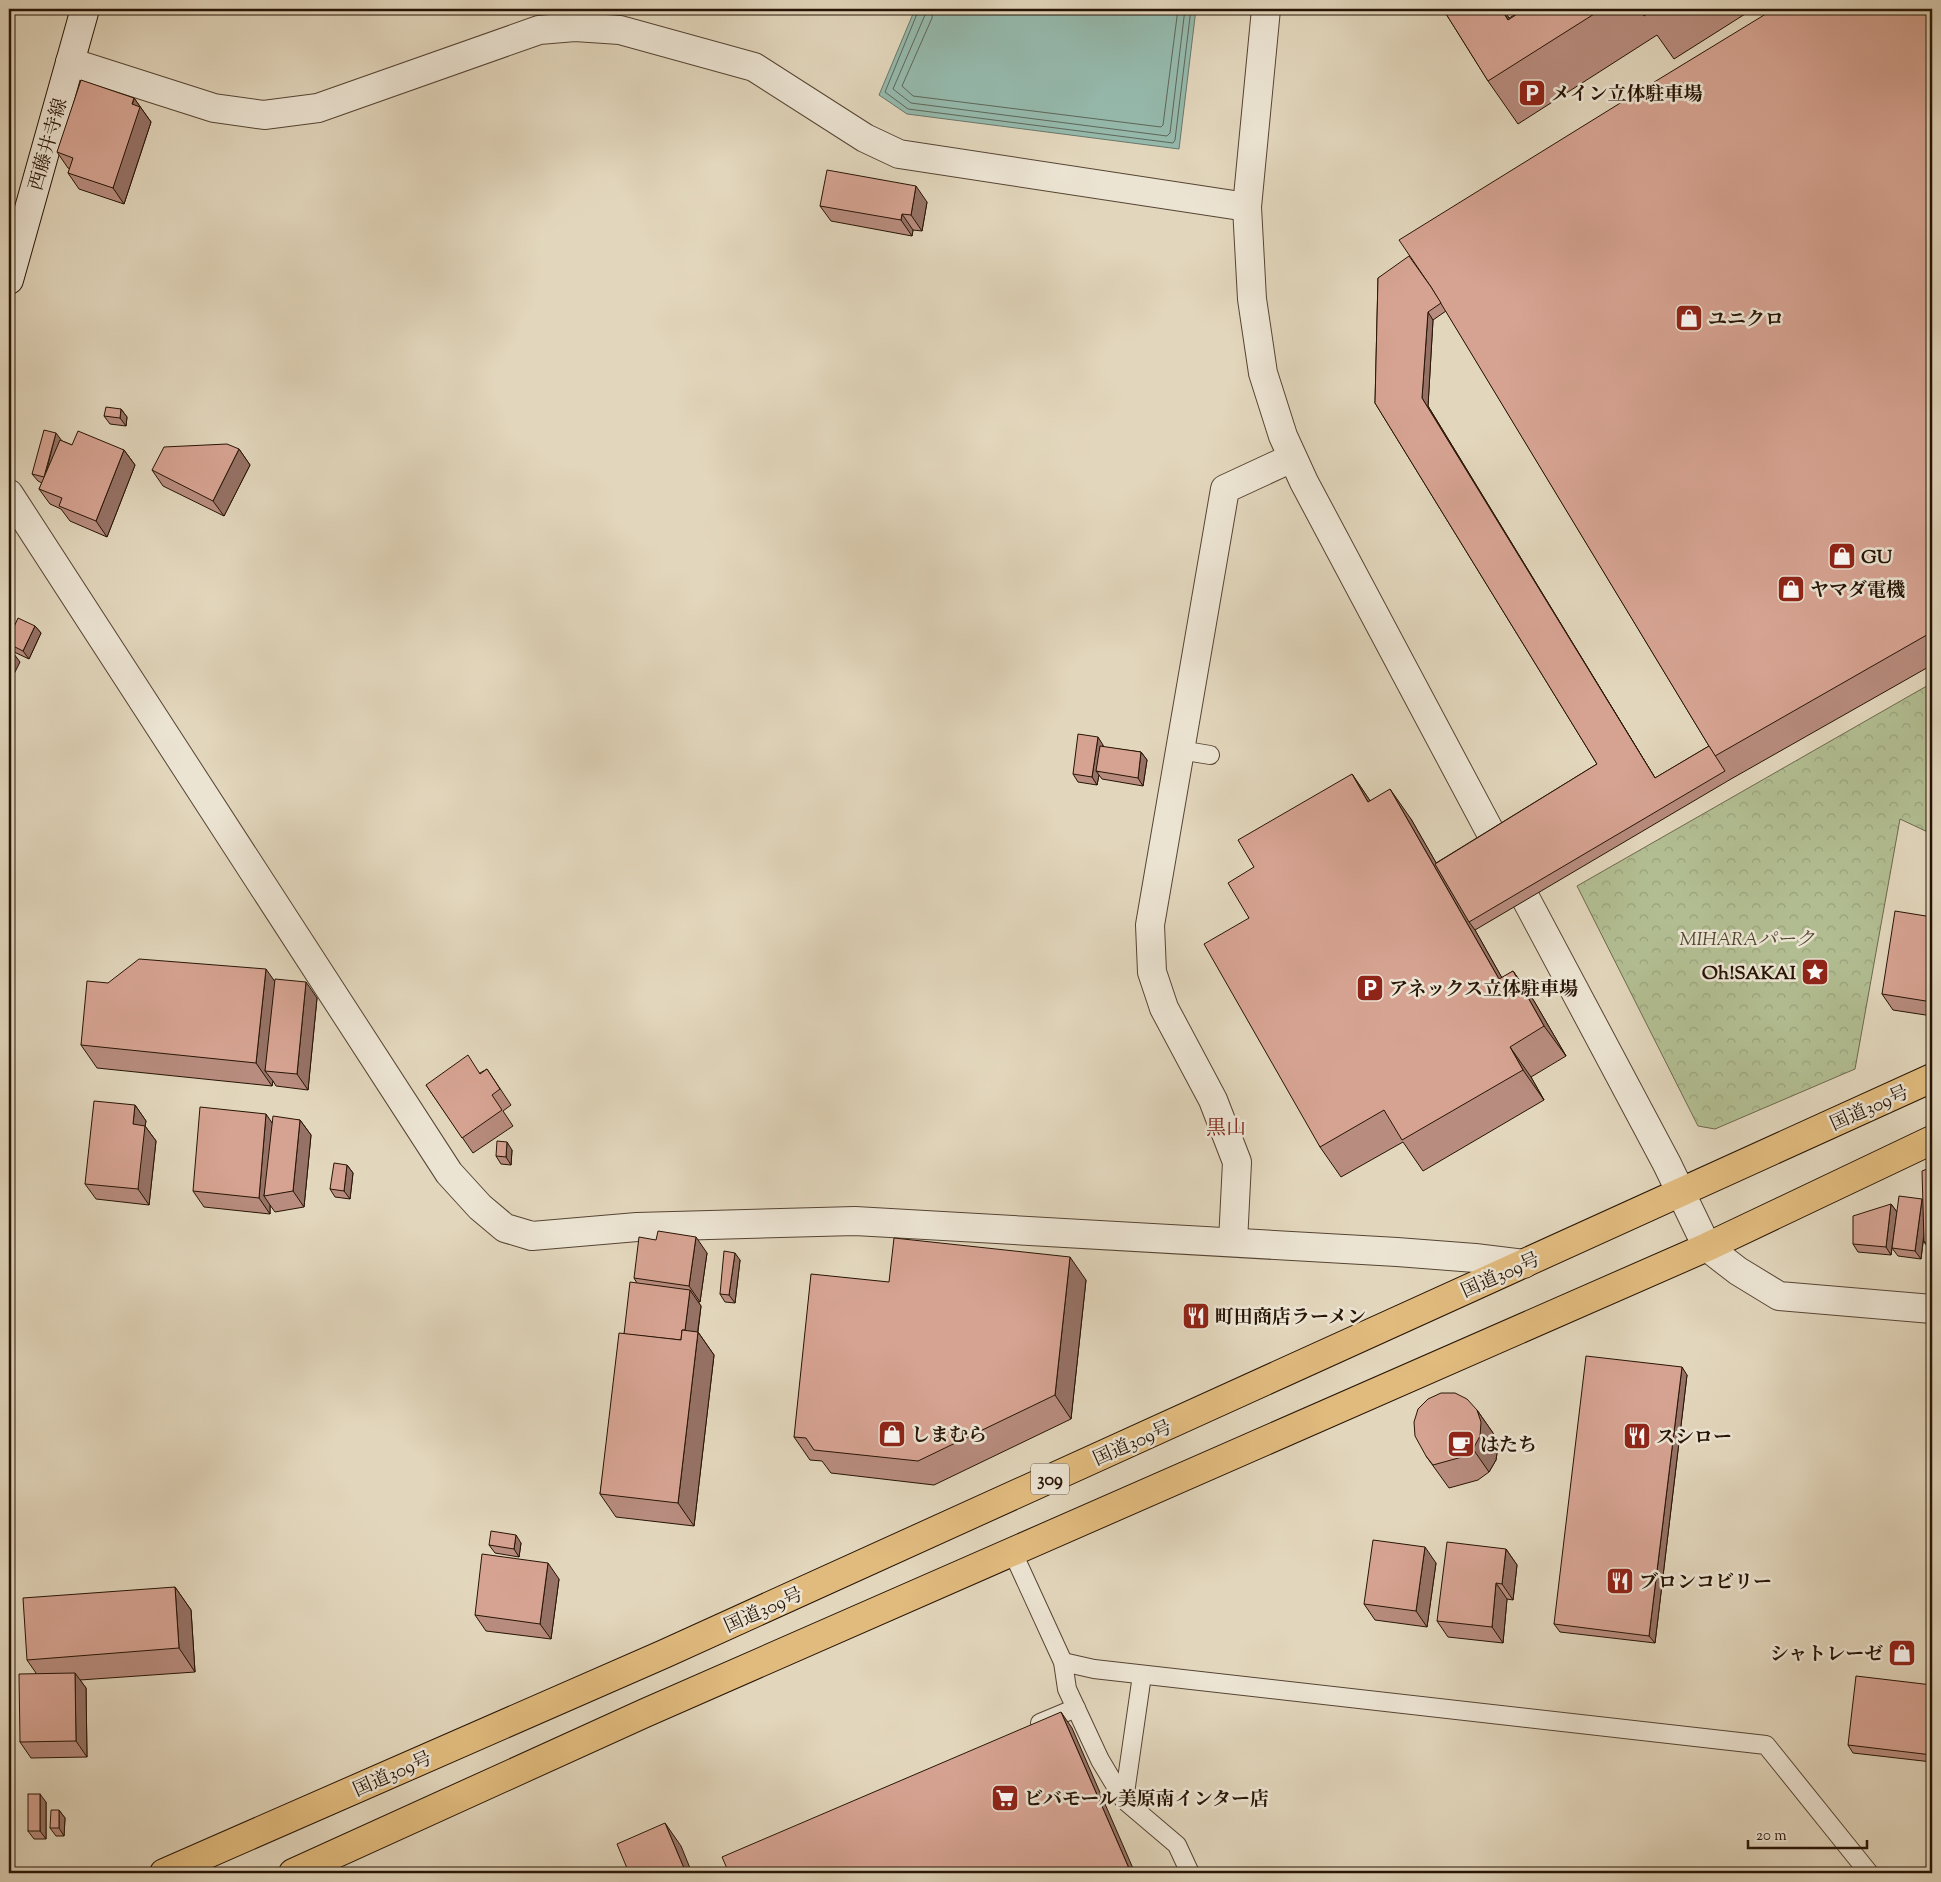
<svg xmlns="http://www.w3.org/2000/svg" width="1941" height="1882" viewBox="0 0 1941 1882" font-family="'Sorts Mill Goudy','Noto Serif JP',serif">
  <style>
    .forest { fill: url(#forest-crowns); stroke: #6c694c }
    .water { fill: #95b9ac; stroke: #697769 }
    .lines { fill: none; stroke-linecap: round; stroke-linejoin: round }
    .shore { stroke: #5e6658; stroke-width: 1 }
    .service-casing { stroke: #564433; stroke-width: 20 }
    .minor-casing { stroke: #564433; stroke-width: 30 }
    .tertiary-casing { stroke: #564433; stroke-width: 30 }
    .secondary-casing { stroke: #271405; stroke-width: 30 }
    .trunk-casing { stroke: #271405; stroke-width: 30 }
    .service { stroke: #ece4d3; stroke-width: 18 }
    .minor { stroke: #ece4d3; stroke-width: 28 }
    .tertiary { stroke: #ece4d3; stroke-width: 28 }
    .secondary { stroke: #ece4d3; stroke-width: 28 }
    .trunk { stroke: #e1bb7e; stroke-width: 28 }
    .wall { fill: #b88c7e; stroke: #271405; fill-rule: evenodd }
    .shaded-wall { fill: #967266; stroke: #271405 }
    .building { fill: #d6a392; stroke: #271405 }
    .labels { text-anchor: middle; stroke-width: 5; stroke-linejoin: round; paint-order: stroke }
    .shield { fill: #ece4d3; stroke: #625243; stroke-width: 1 }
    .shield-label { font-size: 18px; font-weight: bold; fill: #271405 }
    .poi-label { font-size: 19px; font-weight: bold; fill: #271405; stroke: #ece4d3; text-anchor: start }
    .street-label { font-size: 19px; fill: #271405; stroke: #ece4d3 }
    .park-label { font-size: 19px; font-style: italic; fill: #51472f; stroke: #ece4d3 }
    .neighbourhood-label { font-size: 20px; fill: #7a1f14; stroke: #ece4d3 }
  </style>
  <defs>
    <pattern id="forest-crowns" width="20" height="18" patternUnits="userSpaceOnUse" patternTransform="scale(1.25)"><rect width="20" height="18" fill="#b2be92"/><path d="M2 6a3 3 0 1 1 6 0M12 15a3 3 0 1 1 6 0" fill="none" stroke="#99a27c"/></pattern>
  </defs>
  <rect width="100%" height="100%" fill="#e2d6bc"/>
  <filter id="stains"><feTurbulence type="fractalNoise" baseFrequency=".004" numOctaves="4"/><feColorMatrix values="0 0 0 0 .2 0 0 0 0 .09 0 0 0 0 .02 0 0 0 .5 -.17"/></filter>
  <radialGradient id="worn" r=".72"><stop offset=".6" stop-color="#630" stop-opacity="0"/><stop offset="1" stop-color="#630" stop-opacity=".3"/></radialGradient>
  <!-- forest -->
  <polygon class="forest" points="1932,683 1932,834 1900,819 1855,1069 1715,1129 1698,1126 1577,886"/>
  <!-- water -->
  <polygon class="water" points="915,9 1196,9 1179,149 907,114 879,95"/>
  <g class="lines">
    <!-- shore -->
    <g class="shore">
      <polyline points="919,9 885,92 908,109 1173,143 1175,140 1191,9"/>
      <polyline points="926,9 925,15 893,89 911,103 1167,136 1170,133 1185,9"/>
      <polyline points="933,9 932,18 902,86 913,96 1161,127 1163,125 1178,9"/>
    </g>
    <!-- service casing -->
    <g class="service-casing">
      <g id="service">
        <polyline points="1180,750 1210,755"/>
        <polyline points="1013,1553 1063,1662 1067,1689 1100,1760 1124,1800"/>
        <polyline points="1063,1662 1094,1669 1766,1745 1869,1873"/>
        <polyline points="1142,1675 1124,1800 1177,1845 1190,1873"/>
        <polyline points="1040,1723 1076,1708"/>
      </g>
    </g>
    <!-- minor casing -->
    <g class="minor-casing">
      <g id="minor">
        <polyline points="70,62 214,108 264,115 318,108 539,30 575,27 620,30 754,67 865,138 899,154 1247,207"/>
        <polyline points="9,494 449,1173 480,1207 505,1228 532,1236 637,1227 855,1221 1397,1252 1475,1258 1524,1264"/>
        <polyline points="1233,1242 1237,1162 1213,1100 1164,1008 1152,972 1150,925 1225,489 1292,458"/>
      </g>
    </g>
    <!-- tertiary casing -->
    <g class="tertiary-casing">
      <polyline id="tertiary" points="1266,9 1247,207 1252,299 1263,373 1283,436 1304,482 1667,1164 1707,1247 1738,1271 1779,1296 1932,1309"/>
    </g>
    <!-- secondary casing -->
    <g class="secondary-casing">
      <polyline id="secondary" points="9,280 85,9"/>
    </g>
    <!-- trunk casing -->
    <g class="trunk-casing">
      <g id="trunk">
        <polyline points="164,1873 664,1654 1932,1078"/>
        <polyline points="293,1873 645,1713 1707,1247 1932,1140"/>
      </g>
    </g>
    <!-- service -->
    <use href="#service" class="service"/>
    <!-- minor -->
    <use href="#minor" class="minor"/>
    <!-- tertiary -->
    <use href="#tertiary" class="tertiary"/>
    <!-- secondary -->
    <use href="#secondary" class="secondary"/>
    <!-- trunk -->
    <use href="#trunk" class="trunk"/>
  </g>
  <!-- wall -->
  <g class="wall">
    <polygon points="1443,9 1503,9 1509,18 1525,9 1753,9 1674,59 1657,35 1518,124 1488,81"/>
    <path d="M 1932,9 L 1932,665 L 1731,779 L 1475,930 L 1502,978 L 1513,971 L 1534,1001 L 1566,1056 L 1531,1077 L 1544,1100 L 1423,1171 L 1403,1142 L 1341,1177 L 1320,1147 L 1249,918 L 1254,867 L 1352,774 L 1370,801 L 1411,819 L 1436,863 L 1597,764 L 1375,403 L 1378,278 ZM 1446,311 L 1709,746 L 1655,778 L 1428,406 L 1433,320 Z"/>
    <polygon points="134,98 151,122 124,204 79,189 68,173 70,169 68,168 57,152"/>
    <polygon points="927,202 922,231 913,230 912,236 831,221 820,206"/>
    <polygon points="121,409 127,417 126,426 110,424 104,416"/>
    <polygon points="62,441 72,445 124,450 135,465 107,537 70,521 61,509 50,504 39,489 42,483 38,481 32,474"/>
    <polygon points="239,449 250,465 224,516 163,486 152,470"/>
    <polygon points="35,626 41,633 29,659 12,651 9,647 9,638"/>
    <polygon points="1103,745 1103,747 1141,752 1147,760 1143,786 1102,779 1099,775 1097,785 1078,782 1073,774"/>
    <polygon points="1932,917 1932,1016 1893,1010 1882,994"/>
    <polygon points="275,982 317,998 308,1090 276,1086 273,1081 272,1086 97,1068 81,1045 108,983"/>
    <polygon points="487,1069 511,1105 503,1111 513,1126 473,1153 426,1085 480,1073"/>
    <polygon points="135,1105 146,1121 145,1126 156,1141 149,1205 96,1199 85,1184"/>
    <polygon points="300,1120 311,1135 304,1207 275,1212 270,1205 270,1214 204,1207 193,1191 272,1122"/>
    <polygon points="512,1150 511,1165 501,1164 496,1156"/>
    <polygon points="347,1165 353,1173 350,1199 335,1197 330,1189"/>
    <polygon points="1932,1167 1932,1253 1924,1242 1924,1235 1921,1259 1898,1256 1892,1248 1922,1199 1923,1201"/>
    <polygon points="1891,1204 1897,1212 1891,1255 1858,1252 1853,1244"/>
    <polygon points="707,1253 700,1302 698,1302 701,1306 698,1332 714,1355 694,1526 616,1517 600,1494 624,1334 637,1283 634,1278"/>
    <polygon points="740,1260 735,1303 725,1302 720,1294"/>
    <polygon points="1086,1280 1071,1419 934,1485 831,1473 822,1461 810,1460 794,1437 889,1282"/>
    <polygon points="1687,1375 1655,1643 1560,1632 1554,1624"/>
    <polygon points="1477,1410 1493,1433 1498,1446 1496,1460 1489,1472 1478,1480 1449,1488 1426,1456"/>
    <polygon points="521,1543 519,1557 495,1553 489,1545"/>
    <polygon points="1506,1549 1517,1565 1513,1600 1507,1599 1503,1643 1448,1637 1437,1621"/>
    <polygon points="1436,1563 1427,1627 1375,1620 1364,1604"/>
    <polygon points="559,1579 551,1639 486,1631 475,1615"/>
    <polygon points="175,1587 191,1610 195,1672 80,1680 86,1688 87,1757 31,1758 20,1742 36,1673 27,1660"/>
    <polygon points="1932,1685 1932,1762 1853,1753 1848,1745"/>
    <polygon points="46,1802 46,1839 34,1839 28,1831"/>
    <polygon points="59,1810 65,1818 64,1836 56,1836 50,1828"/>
  </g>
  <!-- shaded-wall -->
  <g class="shaded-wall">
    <polygon points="1501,9 1503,9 1532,53 1531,53"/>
    <polygon points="134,98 151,122 124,204 113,188"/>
    <polygon points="916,186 927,202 922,231 911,215"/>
    <polygon points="902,214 913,230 912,236 901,220"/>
    <polygon points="1428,312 1433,320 1428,406 1660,786 1422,398"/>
    <polygon points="121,409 127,417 126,426 120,418"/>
    <polygon points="56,433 62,441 45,477"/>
    <polygon points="239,449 250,465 224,516 213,501"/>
    <polygon points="124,450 135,465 107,537 96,521"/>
    <polygon points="35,626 41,633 29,659 23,651"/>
    <polygon points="14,654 20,662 9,684 9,665"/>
    <polygon points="1098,737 1103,745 1099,772 1096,771 1099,775 1097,785 1092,777"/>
    <polygon points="1141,752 1147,760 1143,786 1138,778"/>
    <polygon points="1352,774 1373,805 1368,802"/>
    <polygon points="1390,789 1411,819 1470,922 1469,922 1475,930 1520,1010 1499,979"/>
    <polygon points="266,969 283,993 265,1071 273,1081 272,1086 256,1063"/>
    <polygon points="1513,971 1534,1001 1566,1056 1544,1026"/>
    <polygon points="306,982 317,998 308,1090 297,1074"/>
    <polygon points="1510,1047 1531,1077 1544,1100 1523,1070"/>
    <polygon points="135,1105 146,1121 145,1126 156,1141 149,1205 138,1189 133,1124"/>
    <polygon points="266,1114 277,1130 264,1196 270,1205 270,1214 259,1198"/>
    <polygon points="300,1120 311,1135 304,1207 293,1191"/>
    <polygon points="507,1142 512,1150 511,1165 506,1157"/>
    <polygon points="347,1165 353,1173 350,1199 344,1191"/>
    <polygon points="1922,1199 1927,1207 1921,1259 1915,1251"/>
    <polygon points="1891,1204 1897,1212 1891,1255 1886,1247"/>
    <polygon points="696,1237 707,1253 700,1302 689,1286"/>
    <polygon points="735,1253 740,1260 735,1303 729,1295"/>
    <polygon points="1070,1257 1086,1280 1071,1419 1055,1395"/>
    <polygon points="690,1290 701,1306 694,1359 683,1343"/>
    <polygon points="698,1332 714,1355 694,1526 678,1503"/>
    <polygon points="1682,1367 1687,1375 1655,1643 1649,1636"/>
    <polygon points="1477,1410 1493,1433 1498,1446 1496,1460 1489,1472 1473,1449"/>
    <polygon points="516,1535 521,1543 519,1557 514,1549"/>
    <polygon points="1425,1547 1436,1563 1427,1627 1416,1611"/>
    <polygon points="1506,1549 1517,1565 1513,1600 1502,1584"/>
    <polygon points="548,1563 559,1579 551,1639 540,1624"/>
    <polygon points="1496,1583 1507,1599 1503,1643 1492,1627"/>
    <polygon points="175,1587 191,1610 195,1672 179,1648"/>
    <polygon points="75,1673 86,1688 87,1757 76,1741"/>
    <polygon points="1061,1712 1072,1728 1135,1873 1131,1873"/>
    <polygon points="40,1794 46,1802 46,1839 40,1831"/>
    <polygon points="59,1810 65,1818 64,1836 59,1828"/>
    <polygon points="665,1823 681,1846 692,1873 686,1873"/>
  </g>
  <!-- building -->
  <g class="building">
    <polygon points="1443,9 1501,9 1508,20 1525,9 1602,9 1488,81"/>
    <polygon points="1639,9 1655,9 1644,16"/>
    <polygon points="1774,9 1932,9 1932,632 1715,756 1431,287 1399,240 1651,84"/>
    <polygon points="81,80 134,98 132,104 140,107 113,188 68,173 73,158 57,152"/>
    <polygon points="827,170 916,186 911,215 902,214 901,220 820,206"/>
    <polygon points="1409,256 1431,287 1441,303 1428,312 1422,398 1655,778 1709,746 1725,771 1469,922 1435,864 1597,764 1375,403 1378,278"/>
    <polygon points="106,407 121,409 120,418 104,416"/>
    <polygon points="44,430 56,433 44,477 32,474"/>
    <polygon points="78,431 124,450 96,521 59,506 62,498 39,489 60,440 72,445"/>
    <polygon points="227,444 239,449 213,501 152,470 164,447"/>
    <polygon points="18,618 35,626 23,651 9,644 9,638"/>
    <polygon points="9,652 14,654 9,665"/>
    <polygon points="1078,734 1098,737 1092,777 1073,774"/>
    <polygon points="1100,746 1141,752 1138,778 1096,771"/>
    <polygon points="1352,774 1368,802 1390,789 1499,979 1513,971 1544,1026 1510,1047 1523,1070 1402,1140 1384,1110 1320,1147 1204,944 1249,918 1228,883 1254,867 1238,840"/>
    <polygon points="1895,911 1932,917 1932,1002 1882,994"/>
    <polygon points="139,959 266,969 256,1063 81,1045 87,981 108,983"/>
    <polygon points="275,979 306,982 297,1074 265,1071"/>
    <polygon points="468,1055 480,1074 487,1069 500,1089 492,1095 502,1110 462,1138 426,1085"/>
    <polygon points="94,1101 135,1105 133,1124 145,1126 138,1189 85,1184"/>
    <polygon points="200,1107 266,1114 259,1198 193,1191"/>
    <polygon points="273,1116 300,1120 293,1191 264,1196"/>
    <polygon points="497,1141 507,1142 506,1157 496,1156"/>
    <polygon points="334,1163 347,1165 344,1191 330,1189"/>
    <polygon points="1932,1167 1932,1243 1924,1242 1922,1171"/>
    <polygon points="1899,1196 1922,1199 1915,1251 1892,1248"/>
    <polygon points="1891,1204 1886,1247 1853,1244 1853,1216"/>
    <polygon points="658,1231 696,1237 689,1286 634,1278 639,1237 656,1240"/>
    <polygon points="894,1238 1070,1257 1055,1395 918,1461 814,1450 806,1438 794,1437 811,1274 889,1282"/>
    <polygon points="724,1251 735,1253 729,1295 720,1294"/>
    <polygon points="630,1282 690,1290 685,1330 682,1330 681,1340 624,1334"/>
    <polygon points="682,1330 698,1332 678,1503 600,1494 619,1333 681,1340"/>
    <polygon points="1586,1356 1682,1367 1649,1636 1554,1624"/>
    <polygon points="1441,1393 1455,1393 1467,1399 1477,1410 1481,1422 1480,1436 1473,1449 1462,1457 1433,1465 1426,1456 1415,1436 1414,1422 1418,1409 1428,1399"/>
    <polygon points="491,1531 516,1535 514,1549 489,1545"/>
    <polygon points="1373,1540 1425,1547 1416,1611 1364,1604"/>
    <polygon points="1447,1542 1506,1549 1502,1584 1496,1583 1492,1627 1437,1621"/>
    <polygon points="482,1554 548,1563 540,1624 475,1615"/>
    <polygon points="175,1587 179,1648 27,1660 23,1598"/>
    <polygon points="75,1673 76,1741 20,1742 19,1674"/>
    <polygon points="1856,1676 1932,1685 1932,1755 1848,1745"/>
    <polygon points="1061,1712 1131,1873 729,1873 722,1857"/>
    <rect x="28" y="1794" width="12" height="37"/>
    <polygon points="51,1810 59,1810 59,1828 50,1828"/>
    <polygon points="665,1823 686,1873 629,1873 617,1844"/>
  </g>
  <!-- icons -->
  <defs>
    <g id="parking-square" transform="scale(1.4375)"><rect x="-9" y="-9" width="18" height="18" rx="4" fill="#8f2418" stroke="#ece4d3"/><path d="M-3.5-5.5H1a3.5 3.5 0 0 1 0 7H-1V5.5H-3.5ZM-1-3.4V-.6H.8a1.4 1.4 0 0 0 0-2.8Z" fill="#fff"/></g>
    <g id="shop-square" transform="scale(1.4375)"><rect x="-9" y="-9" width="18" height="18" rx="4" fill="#8f2418" stroke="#ece4d3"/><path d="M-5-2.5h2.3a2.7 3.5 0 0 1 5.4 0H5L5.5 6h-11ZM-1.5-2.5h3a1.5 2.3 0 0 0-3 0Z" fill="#fff"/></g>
    <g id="sight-square" transform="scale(1.4375)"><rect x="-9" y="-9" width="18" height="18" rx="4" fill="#8f2418" stroke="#ece4d3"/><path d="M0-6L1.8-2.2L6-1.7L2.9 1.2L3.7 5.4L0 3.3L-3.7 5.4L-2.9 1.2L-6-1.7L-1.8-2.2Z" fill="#fff"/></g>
    <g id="restaurant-square" transform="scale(1.4375)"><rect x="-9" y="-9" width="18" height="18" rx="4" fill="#8f2418" stroke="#ece4d3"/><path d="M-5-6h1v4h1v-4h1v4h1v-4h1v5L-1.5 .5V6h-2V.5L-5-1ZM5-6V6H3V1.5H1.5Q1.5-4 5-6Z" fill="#fff"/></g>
    <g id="cafe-square" transform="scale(1.4375)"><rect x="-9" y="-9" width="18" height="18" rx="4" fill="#8f2418" stroke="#ece4d3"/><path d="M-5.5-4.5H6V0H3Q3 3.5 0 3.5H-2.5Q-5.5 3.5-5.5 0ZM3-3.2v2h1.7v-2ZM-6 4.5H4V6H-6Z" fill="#fff"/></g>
    <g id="supermarket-square" transform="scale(1.4375)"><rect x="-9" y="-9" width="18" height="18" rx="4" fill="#8f2418" stroke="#ece4d3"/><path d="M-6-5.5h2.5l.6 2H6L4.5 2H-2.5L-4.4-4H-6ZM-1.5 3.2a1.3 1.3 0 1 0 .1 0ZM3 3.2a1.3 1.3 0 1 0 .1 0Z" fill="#fff"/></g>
  </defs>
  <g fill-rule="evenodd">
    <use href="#parking-square" x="1532" y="93"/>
    <use href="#shop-square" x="1689" y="318"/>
    <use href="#shop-square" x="1842" y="556"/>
    <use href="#shop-square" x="1791" y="589"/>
    <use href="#sight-square" x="1815" y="972"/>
    <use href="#parking-square" x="1370" y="988"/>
    <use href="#restaurant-square" x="1196" y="1316"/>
    <use href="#shop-square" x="892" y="1434"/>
    <use href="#restaurant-square" x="1637" y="1436"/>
    <use href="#cafe-square" x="1461" y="1444"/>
    <use href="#restaurant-square" x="1620" y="1581"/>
    <use href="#shop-square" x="1902" y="1653"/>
    <use href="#supermarket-square" x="1005" y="1798"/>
  </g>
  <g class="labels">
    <!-- shield labels -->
    <rect class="shield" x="1031" y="1463.5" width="38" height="31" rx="4"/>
    <g class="shield-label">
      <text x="1050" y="1485">309</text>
    </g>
    <!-- poi labels -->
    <g class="poi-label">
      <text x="1551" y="100">メイン立体駐車場</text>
      <text x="1708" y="325">ユニクロ</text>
      <text x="1861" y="563">GU</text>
      <text x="1810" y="596">ヤマダ電機</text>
      <text x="1796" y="979" text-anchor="end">Oh!SAKAI</text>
      <text x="1389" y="995">アネックス立体駐車場</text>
      <text x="1215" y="1323">町田商店ラーメン</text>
      <text x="911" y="1441">しまむら</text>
      <text x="1656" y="1443">スシロー</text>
      <text x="1480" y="1451">はたち</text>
      <text x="1639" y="1588">ブロンコビリー</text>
      <text x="1883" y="1660" text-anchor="end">シャトレーゼ</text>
      <text x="1024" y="1805">ビバモール美原南インター店</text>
    </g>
    <!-- street labels -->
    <g class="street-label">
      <text transform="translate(47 144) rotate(-74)" y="7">西藤井寺線</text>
      <text transform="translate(1869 1107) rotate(-24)" y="7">国道309号</text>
      <text transform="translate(1500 1274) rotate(-24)" y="7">国道309号</text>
      <text transform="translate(1132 1442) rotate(-24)" y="7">国道309号</text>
      <text transform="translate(763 1609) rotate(-24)" y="7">国道309号</text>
      <text transform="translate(392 1773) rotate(-24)" y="7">国道309号</text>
    </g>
    <!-- park labels -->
    <g class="park-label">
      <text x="1747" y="945">MIHARAパーク</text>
    </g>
    <!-- neighbourhood labels -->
    <g class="neighbourhood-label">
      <text x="1226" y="1134">黒山</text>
    </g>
  </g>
  <!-- margin -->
  <rect width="1941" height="1882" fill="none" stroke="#e2d6bc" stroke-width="30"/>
  <rect x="10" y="10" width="1921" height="1862" fill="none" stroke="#271405" stroke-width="2.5"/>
  <rect x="15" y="15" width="1911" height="1852" fill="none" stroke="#271405"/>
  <!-- scale -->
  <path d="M1748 1840v8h119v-8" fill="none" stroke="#271405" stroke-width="2.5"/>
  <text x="1756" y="1840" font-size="15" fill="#271405" stroke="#ece4d3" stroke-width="4" paint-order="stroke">20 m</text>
  <rect width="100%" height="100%" filter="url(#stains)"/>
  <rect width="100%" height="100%" fill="url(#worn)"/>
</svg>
